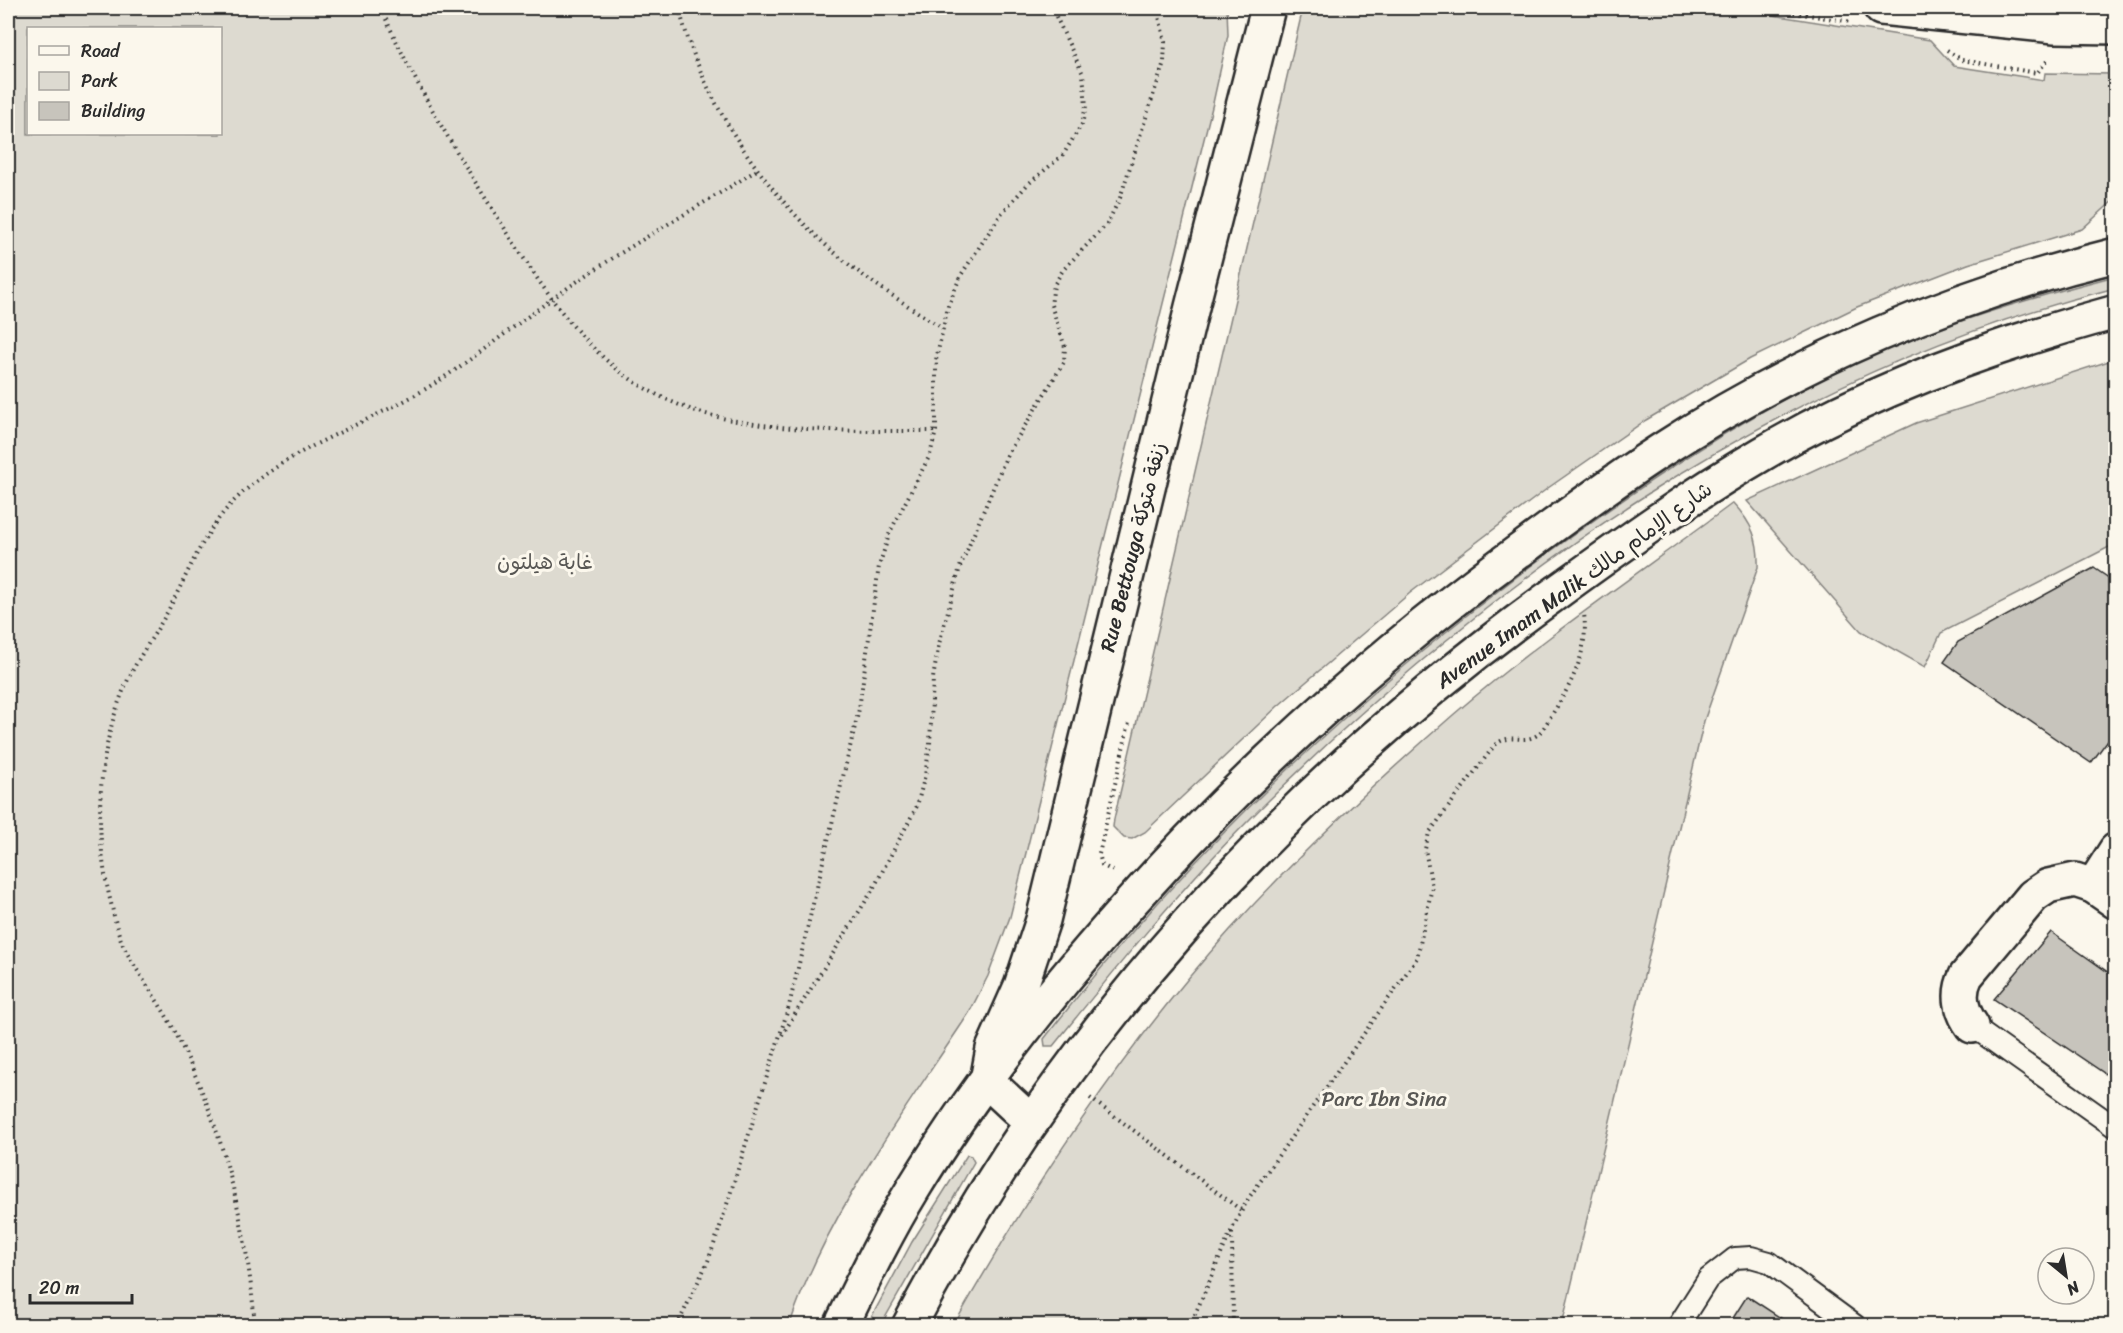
<svg xmlns="http://www.w3.org/2000/svg" width="2123" height="1333" viewBox="0 0 2123 1333" font-family="Sriracha,'Playpen Sans Arabic',sans-serif">
  <style>
    .green { fill: #dddad0; stroke: #84827e; stroke-width: 1.5; fill-rule: evenodd }
    .building { fill: #c7c4bc; stroke: #2b2b2b; stroke-width: 1.5 }
    .lines { fill: none; stroke-linecap: round; stroke-linejoin: round }
    .service-casing { stroke: #2b2b2b; stroke-width: 24 }
    .minor-casing { stroke: #2b2b2b; stroke-width: 38 }
    .secondary-casing { stroke: #2b2b2b; stroke-width: 38 }
    .primary-casing { stroke: #2b2b2b; stroke-width: 38 }
    .path { stroke: #2b2b2b; stroke-width: 4; stroke-dasharray: 1.5 4.5; stroke-linecap: butt }
    .service { stroke: #fbf7ec; stroke-width: 20 }
    .minor { stroke: #fbf7ec; stroke-width: 33 }
    .secondary { stroke: #fbf7ec; stroke-width: 33 }
    .primary { stroke: #fbf7ec; stroke-width: 33 }
    .labels { text-anchor: middle; stroke-width: 6; stroke-linejoin: round; paint-order: stroke }
    .street-label { font-size: 21px; fill: #2b2b2b; stroke: #fbf7ec }
    .park-label { font-size: 21px; fill: #585754; stroke: #fbf7ec }
  </style>
  <rect width="100%" height="100%" fill="#fbf7ec"/>
  <filter id="ink" filterUnits="userSpaceOnUse"><feTurbulence type="fractalNoise" baseFrequency=".0167" numOctaves="2"/><feDisplacementMap in="SourceGraphic" scale="12" xChannelSelector="R" yChannelSelector="G"/><feConvolveMatrix kernelMatrix="1 2 1 2 8 2 1 2 1" color-interpolation-filters="sRGB"/></filter>
  <g filter="url(#ink)">
    <!-- green -->
    <g class="green">
      <path d="M 8,8 L 1227,8 L 1228,35 L 1213,103 L 1010,917 L 988,976 L 969,1013 C 906,1109 826,1215 790,1324 L 794,1325 L 8,1325 ZM 220,28 L 220,134 L 28,134 L 28,28 Z"/>
      <polygon points="1303,8 1729,8 1930,40 1954,66 2044,80 2045,73 2115,74 2115,199 2082,229 1968,264 1857,307 1750,359 1646,420 1548,488 1410,593 1278,706 1145,832 1132,839 1124,838 1113,827 1114,819"/>
      <path d="M 2115,276 L 2115,288 C 1782,370 1489,579 1250,819 C 1179,890 1116,968 1053,1046 L 1045,1046 L 1044,1039 C 1191,849 1358,693 1551,551 C 1647,481 1747,414 1854,364 C 1937,325 2027,299 2115,276 Z"/>
      <polygon points="2115,359 2115,544 1941,633 1925,667 1861,631 1747,501 1916,423"/>
      <path d="M 1733,503 C 1752,523 1759,540 1758,567 L 1704,721 L 1562,1325 L 954,1325 C 1033,1186 1122,1050 1230,930 C 1299,854 1376,782 1453,715 C 1541,639 1639,573 1733,503 Z"/>
      <polygon points="967,1155 971,1156 974,1162 882,1323 871,1318 912,1242"/>
    </g>
    <!-- building -->
    <g class="building">
      <polygon points="2094,568 2116,583 2116,729 2091,763 1944,662 1958,642"/>
      <polygon points="2051,932 2116,978 2116,1081 1994,999"/>
      <polygon points="1747,1296 1793,1326 1728,1326"/>
    </g>
    <g class="lines">
      <!-- service casing -->
      <g class="service-casing">
        <g id="service">
          <polyline points="1972,1026 2116,1128"/>
          <polyline points="1678,1326 1708,1279 1735,1258 1751,1257 1769,1262 1856,1326"/>
        </g>
      </g>
      <!-- minor casing -->
      <g class="minor-casing">
        <g id="minor">
          <polyline points="2093,886 2116,850"/>
          <path d="M 1972,1026 C 1961,1011 1957,994 1966,976 L 2033,896 L 2048,886 L 2075,880 L 2093,886 L 2116,902"/>
          <polyline points="1030,1121 987,1081 993,1049 1021,986 1043,920 1192,307 1268,8"/>
        </g>
      </g>
      <!-- secondary casing -->
      <g class="secondary-casing">
        <polyline id="secondary" points="1881,8 2055,26 2116,27"/>
      </g>
      <!-- primary casing -->
      <g class="primary-casing">
        <g id="primary">
          <path d="M 841,1326 C 864,1279 886,1233 913,1189 C 984,1072 1073,964 1166,864 C 1274,748 1392,644 1519,551 C 1565,517 1612,482 1660,451 C 1798,361 1955,294 2116,255"/>
          <path d="M 909,1326 C 1064,1029 1289,785 1560,590 C 1626,542 1692,495 1762,454 C 1871,390 1993,345 2116,312"/>
        </g>
      </g>
      <!-- path -->
      <g class="path">
        <path d="M 381,8 C 414,83 455,151 500,221 C 533,273 568,330 617,369 C 643,390 678,407 710,415 C 776,433 867,431 936,431"/>
        <path d="M 679,8 C 700,92 751,172 813,233 C 851,271 898,299 942,328"/>
        <polyline points="1764,8 1852,22"/>
        <polyline points="1947,50 1962,60 2037,73 2046,62 2050,62"/>
        <polyline points="1113,871 1102,865 1099,854 1129,723"/>
        <polyline points="782,1035 872,891 917,806 925,775 930,744 933,678 939,644 960,567 1007,455 1064,362 1065,347 1051,305 1054,285 1063,270 1107,224 1120,198 1164,62 1165,42 1157,8"/>
        <polyline points="1090,1098 1241,1210"/>
        <polyline points="1232,1233 1233,1326"/>
        <path d="M 255,1326 C 247,1225 224,1132 180,1042 C 165,1009 143,982 126,951 C 119,938 115,921 112,907 C 93,835 96,753 126,684 C 138,656 157,633 171,605 C 191,567 206,527 238,497 C 288,449 362,426 422,391 C 468,364 508,330 552,299 C 617,252 689,213 757,170"/>
        <polyline points="677,1326 708,1261 718,1233 789,1006 859,709 879,566 890,532 930,455 936,431 936,360 948,306 961,275 1001,214 1027,185 1063,155 1082,124 1086,106 1083,74 1052,8"/>
        <path d="M 1190,1326 L 1232,1229 L 1248,1199 L 1417,958 L 1432,887 L 1425,849 L 1429,833 L 1494,746 C 1510,731 1522,745 1537,735 C 1544,730 1548,720 1553,713 C 1572,683 1589,651 1584,614"/>
      </g>
      <!-- service -->
      <use href="#service" class="service"/>
      <!-- minor -->
      <use href="#minor" class="minor"/>
      <!-- secondary -->
      <use href="#secondary" class="secondary"/>
      <!-- primary -->
      <use href="#primary" class="primary"/>
    </g>
  </g>
  <g class="labels">
    <!-- street labels -->
    <g class="street-label">
      <text transform="translate(1133 547) rotate(-76)" y="7">Rue Bettouga زنقة متوكة</text>
      <text transform="translate(1574 585) rotate(-36)" y="7">Avenue Imam Malik شارع الإمام مالك</text>
    </g>
    <!-- park labels -->
    <g class="park-label">
      <text x="545" y="569">غابة هيلتون</text>
      <text x="1384" y="1106">Parc Ibn Sina</text>
    </g>
  </g>
  <!-- margin -->
  <rect width="2123" height="1333" fill="none" stroke="#fbf7ec" stroke-width="30"/>
  <rect x="15" y="15" width="2093" height="1303" fill="none" stroke="#2b2b2b" stroke-width="2" filter="url(#ink)"/>
  <!-- legend -->
  <rect x="27" y="27" width="195" height="108" fill="#fbf7ec" stroke="#a8a59f" stroke-width="1.5"/>
  <rect x="39" y="46" width="30" height="9" fill="#fbf7ec" stroke="#a8a59f" stroke-width="1.5"/>
  <text x="81" y="57" font-size="18" fill="#2b2b2b">Road</text>
  <rect x="39" y="72" width="30" height="18" fill="#dddad0" stroke="#a8a59f" stroke-width="1.5"/>
  <text x="81" y="87" font-size="18" fill="#2b2b2b">Park</text>
  <rect x="39" y="102" width="30" height="18" fill="#c7c4bc" stroke="#a8a59f" stroke-width="1.5"/>
  <text x="81" y="117" font-size="18" fill="#2b2b2b">Building</text>
  <!-- north arrow -->
  <g transform="translate(2066 1276) rotate(150)"><circle r="28" fill="#fbf7ec" stroke="#a8a59f" stroke-width="1.5"/>
  <path d="M0-4.5L10 22L0 15L-10 22Z" fill="#2b2b2b"/>
  <text y="-9" font-size="16" font-weight="bold" text-anchor="middle" fill="#2b2b2b">N</text>
  </g>
  <!-- scale -->
  <path d="M30 1294v9h102v-9" fill="none" stroke="#2b2b2b" stroke-width="3"/>
  <text x="39" y="1294" font-size="18" fill="#2b2b2b" stroke="#fbf7ec" stroke-width="4.5" paint-order="stroke">20 m</text>
</svg>
